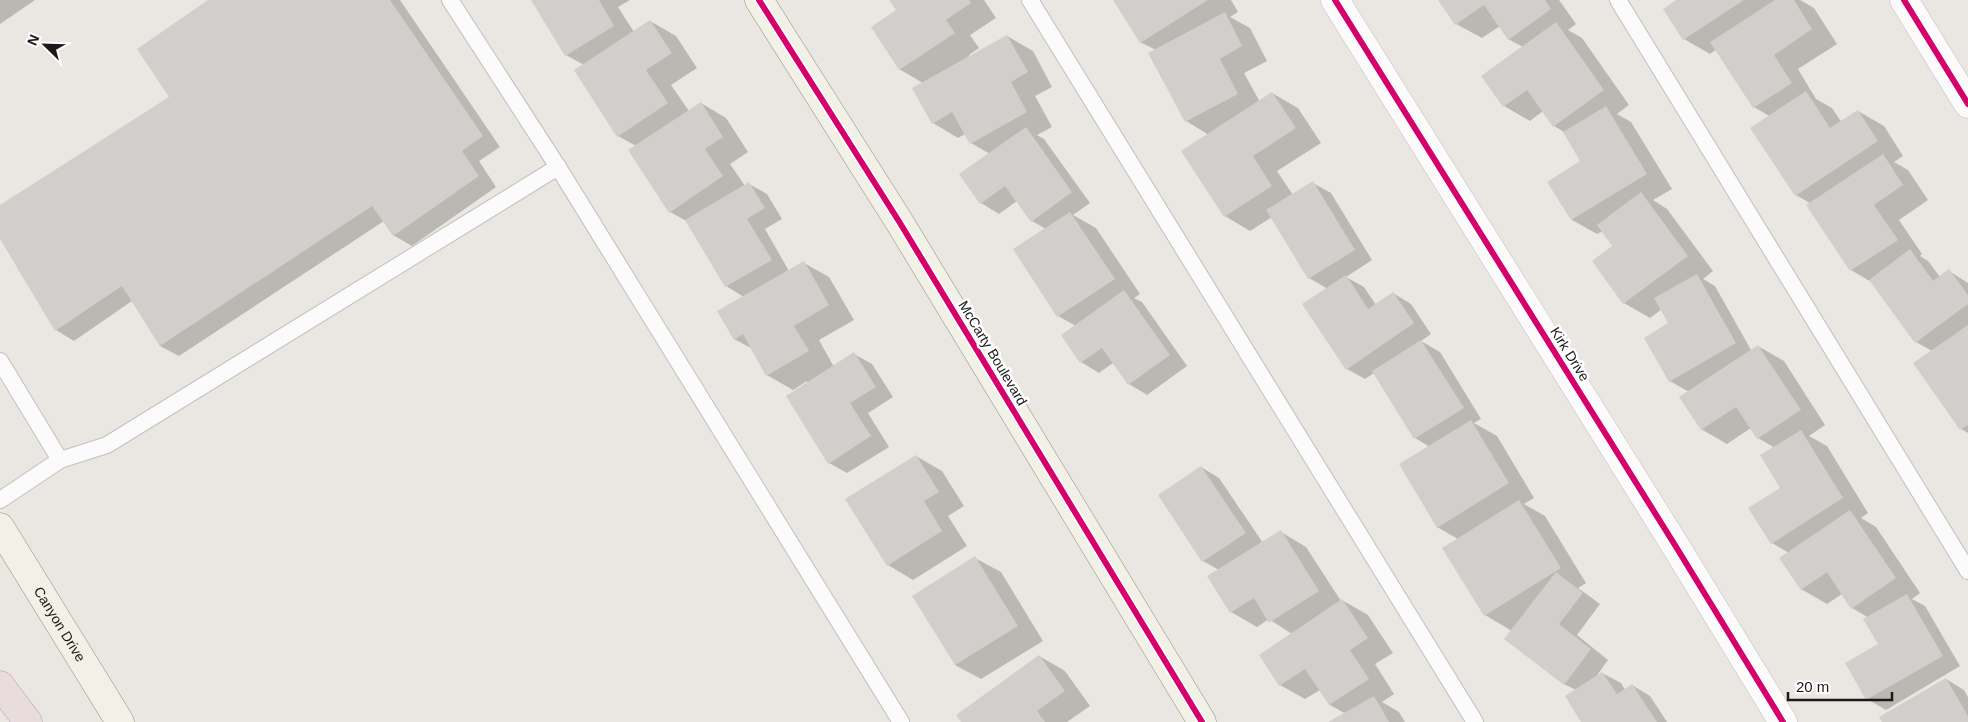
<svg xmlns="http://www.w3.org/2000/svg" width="1968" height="722" viewBox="0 0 1968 722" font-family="Arial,sans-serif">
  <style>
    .shadow { fill: #0003 }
    .building { fill: #d2cecb }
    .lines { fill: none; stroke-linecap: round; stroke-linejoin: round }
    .service-casing { stroke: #c2c0be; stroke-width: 18 }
    .minor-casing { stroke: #c2c0be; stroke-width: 29 }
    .secondary-casing { stroke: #94927a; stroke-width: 29 }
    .motorway-casing { stroke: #c098a9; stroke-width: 29 }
    .service { stroke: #fcfbfb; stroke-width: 16 }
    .minor { stroke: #fcfbfb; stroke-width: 28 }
    .secondary { stroke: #f2f1e7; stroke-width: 28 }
    .motorway { stroke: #e9dcdf; stroke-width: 28 }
    .cycleway-casing { stroke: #fff; stroke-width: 9 }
    .cycleway { stroke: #d6006c; stroke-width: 6 }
    .labels { text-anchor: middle; stroke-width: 5; stroke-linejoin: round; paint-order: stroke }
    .street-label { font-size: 14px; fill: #1a1a1a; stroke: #fff }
  </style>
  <rect width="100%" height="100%" fill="#eae6e2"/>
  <!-- shadow -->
  <g class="shadow">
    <polygon points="0,0 35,0 0,24"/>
    <polygon points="210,0 400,0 500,147 479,161 496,187 412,246 393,235 384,221 179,356 160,346 132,301 74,341 56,330 0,236 0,207 171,97"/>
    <polygon points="533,0 630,0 618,7 634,32 650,21 676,36 697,68 671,85 689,111 701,103 726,118 748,152 730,164 745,186 749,184 767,194 782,219 765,229 789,271 804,263 829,277 854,320 819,340 834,367 854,354 872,364 893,397 868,413 889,447 847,473 829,463 807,381 793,390 767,375 753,349 734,339 744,297 726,286 688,222 670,212 636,146 618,136 584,65 566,55"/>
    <polygon points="890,0 984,0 996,18 970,35 979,48 969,55 970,57 1007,36 1033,51 1052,87 1035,96 1052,127 1037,135 1044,139 1090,203 1073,215 1096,228 1140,294 1134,298 1142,302 1187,366 1147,395 1129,384 1113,363 1099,373 1081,362 1063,335 1076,326 1058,316 1046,229 1032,221 1017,201 999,214 981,203 961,175 990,154 971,143 965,134 958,138 933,123 923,83 899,69 898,11"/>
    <polygon points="1115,0 1231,0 1238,12 1230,17 1250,28 1267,61 1244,73 1260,102 1272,93 1298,108 1321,143 1277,171 1293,195 1313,183 1331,193 1372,260 1346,277 1364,287 1376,305 1393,293 1411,304 1431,334 1421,341 1440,352 1481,419 1474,423 1497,436 1534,498 1524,504 1545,516 1586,583 1578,588 1600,604 1577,635 1608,660 1595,678 1602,673 1621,683 1625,690 1632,685 1650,696 1667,722 1583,722 1576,690 1564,684 1512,631 1485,615 1458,539 1437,527 1430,447 1415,438 1374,373 1365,379 1347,369 1328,289 1309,278 1272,217 1250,231 1225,216 1183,152 1209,135 1186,121 1156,50 1140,42"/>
    <polygon points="1440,0 1559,0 1576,24 1568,30 1582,38 1629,105 1617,114 1631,122 1672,189 1653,200 1667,209 1713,271 1703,279 1715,286 1751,350 1758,346 1784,361 1825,425 1809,436 1827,446 1868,513 1861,518 1876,527 1920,593 1912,599 1925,606 1960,666 1886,710 1867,699 1879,645 1869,618 1852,608 1842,594 1827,604 1801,589 1789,553 1772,543 1782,488 1775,448 1758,438 1751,428 1727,444 1701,429 1689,392 1670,381 1670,324 1662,309 1650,318 1624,303 1614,247 1603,231 1597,234 1572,220 1582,162 1564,132 1554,126 1543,111 1530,121 1504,106 1523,47 1508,39 1500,26 1482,38 1456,24"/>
    <polygon points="1678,0 1800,0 1814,8 1837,44 1798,69 1816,99 1832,108 1842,123 1858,111 1884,126 1903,156 1894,162 1908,170 1928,200 1899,220 1922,254 1920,256 1928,261 1940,277 1949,271 1968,283 1968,433 1961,429 1915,363 1932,351 1916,342 1873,283 1851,270 1808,205 1810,203 1796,195 1771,117 1754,107 1717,49 1710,54 1684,39"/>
    <polygon points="916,456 942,471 964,506 948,516 967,546 913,580 888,565"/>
    <polygon points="1201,467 1219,478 1263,543 1281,532 1306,547 1341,601 1342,600 1368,615 1393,653 1375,664 1394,694 1382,702 1399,712 1405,722 1331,722 1346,714 1330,705 1320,690 1305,699 1280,685 1292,634 1269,619 1257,627 1231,612 1209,577 1219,570 1203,561"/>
    <polygon points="975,558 1001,572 1043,641 981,679 955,665"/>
    <polygon points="1039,656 1065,671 1090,706 1067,722 962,722"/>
    <polygon points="1946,679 1964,690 1968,697 1968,722 1884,722"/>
  </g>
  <!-- building -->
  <g class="building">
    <polygon points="208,0 390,0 483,136 462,151 479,176 393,236 372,206 160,346 122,286 55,331 0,239 0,205 169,97 137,49"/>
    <polygon points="531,0 599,0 614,26 565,56"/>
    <polygon points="889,0 969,0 971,3 946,20 955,33 899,70 871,27 896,10"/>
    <polygon points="1113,0 1208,0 1140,43"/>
    <polygon points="1438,0 1545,0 1551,9 1508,40 1484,5 1455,25"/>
    <polygon points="1676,0 1744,0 1683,40 1663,9"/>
    <polygon points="1775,0 1794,0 1812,29 1774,55 1792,83 1753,108 1710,42"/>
    <polygon points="1225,12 1242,46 1220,59 1238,94 1185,122 1148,53"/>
    <polygon points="650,20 672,53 646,70 668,103 617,137 574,70"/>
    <polygon points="1556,22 1604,90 1553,127 1527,90 1503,107 1481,76"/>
    <polygon points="1007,35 1028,72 1011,82 1027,112 970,144 952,112 932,124 912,88"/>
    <polygon points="1806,91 1830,128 1858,110 1878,141 1795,196 1750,128"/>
    <polygon points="1272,92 1296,128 1253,156 1272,186 1224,217 1181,151"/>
    <polygon points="701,102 723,137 705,149 723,176 669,213 628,150"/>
    <polygon points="1606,106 1647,174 1571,220 1547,182 1580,161 1563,132"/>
    <polygon points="1026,127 1072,192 1031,222 1005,186 980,204 959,174"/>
    <polygon points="1883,154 1903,185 1874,205 1898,240 1850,271 1806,205"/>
    <polygon points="1313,181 1355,250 1308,279 1266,210"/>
    <polygon points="749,182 765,208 747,219 772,260 725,287 685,220"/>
    <polygon points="1641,192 1688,256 1623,304 1592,261 1612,246 1597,225"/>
    <polygon points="1070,212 1115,279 1057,317 1013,249"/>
    <polygon points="1910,249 1933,281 1949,269 1968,295 1968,304 1915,343 1869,280"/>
    <polygon points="804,261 829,305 794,326 809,351 766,376 743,334 734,340 717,311"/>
    <polygon points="1697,274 1736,343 1669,382 1644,338 1668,323 1654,298"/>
    <polygon points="1346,275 1368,309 1393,292 1414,323 1346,370 1302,304"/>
    <polygon points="1124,290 1170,355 1128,385 1102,348 1080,363 1061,335"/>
    <polygon points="1968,325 1968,425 1960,430 1913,363"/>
    <polygon points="1421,340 1464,408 1414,439 1372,371"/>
    <polygon points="1758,345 1801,410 1757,439 1736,407 1701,430 1679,397"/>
    <polygon points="854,352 876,387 850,403 871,436 828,464 786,396"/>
    <polygon points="1471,420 1509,483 1437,528 1399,464"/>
    <polygon points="1801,430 1843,498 1771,544 1748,508 1780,488 1760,455"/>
    <polygon points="916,455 939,492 924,501 942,531 887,566 845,499"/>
    <polygon points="1201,466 1246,533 1202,562 1158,495"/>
    <polygon points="1519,500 1561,568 1484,616 1442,548"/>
    <polygon points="1850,510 1896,578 1851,609 1827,572 1801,590 1779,558"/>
    <polygon points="1281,530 1319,591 1269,623 1254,598 1230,613 1207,576"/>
    <polygon points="975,556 1018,626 955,665 912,596"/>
    <polygon points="1556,572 1583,593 1559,624 1591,649 1564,685 1504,639"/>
    <polygon points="1907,594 1943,656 1866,700 1845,663 1878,644 1863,619"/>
    <polygon points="1342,599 1368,638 1350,650 1369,679 1329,705 1305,669 1279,686 1259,655"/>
    <polygon points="1039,655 1065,691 1037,711 1045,722 961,722 956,715"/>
    <polygon points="1602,672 1617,694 1632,684 1657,722 1581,722 1565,696"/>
    <polygon points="1946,678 1968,716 1968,722 1882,722 1879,717"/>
    <polygon points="1374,696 1389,722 1328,722"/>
  </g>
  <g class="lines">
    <!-- service casing -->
    <g class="service-casing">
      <g id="service">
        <polyline points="450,0 558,167 901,722"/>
        <polyline points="1030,0 1475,722"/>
        <polyline points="1618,0 1968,571"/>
        <polyline points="0,361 60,460 0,500"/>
        <polyline points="60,460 107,445 558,167"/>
      </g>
    </g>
    <!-- minor casing -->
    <g class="minor-casing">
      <g id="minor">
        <polyline points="1335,0 1678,550 1783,722"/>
        <polyline points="1904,0 1968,104"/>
      </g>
    </g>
    <!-- secondary casing -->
    <g class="secondary-casing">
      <g id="secondary">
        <polyline points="759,0 900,223 1202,722"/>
        <path id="s1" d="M 0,527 L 120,722"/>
      </g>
    </g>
    <!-- motorway casing -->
    <g class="motorway-casing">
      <polyline id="motorway" points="0,685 28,722"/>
    </g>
    <!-- service -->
    <use href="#service" class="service"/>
    <!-- minor -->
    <use href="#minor" class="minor"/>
    <!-- secondary -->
    <use href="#secondary" class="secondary"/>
    <!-- motorway -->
    <use href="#motorway" class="motorway"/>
    <!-- cycleway casing -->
    <g class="cycleway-casing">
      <g id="cycleway">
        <polyline points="759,0 900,223 1202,722"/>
        <polyline points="1335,0 1678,550 1783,722"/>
        <polyline points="1904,0 1968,104"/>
      </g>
    </g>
    <!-- cycleway -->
    <use href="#cycleway" class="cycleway"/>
  </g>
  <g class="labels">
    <!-- street labels -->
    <g class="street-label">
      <text transform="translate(993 353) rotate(59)" y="5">McCarty Boulevard</text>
      <text transform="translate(1570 354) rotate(58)" y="5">Kirk Drive</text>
      <text dy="5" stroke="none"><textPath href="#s1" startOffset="114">Canyon Drive</textPath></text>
    </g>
  </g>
  <!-- north arrow -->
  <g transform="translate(45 45) rotate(293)" stroke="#ffffff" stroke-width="4" paint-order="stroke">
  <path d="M0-4L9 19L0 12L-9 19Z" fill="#1a1a1a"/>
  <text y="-8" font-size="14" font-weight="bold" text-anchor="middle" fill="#1a1a1a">N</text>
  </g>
  <!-- scale -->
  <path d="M1788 692v8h104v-8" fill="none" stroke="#1a1a1a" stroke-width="2.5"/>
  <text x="1796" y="692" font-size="15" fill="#1a1a1a" stroke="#ffffff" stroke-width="4" paint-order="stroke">20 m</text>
</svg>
